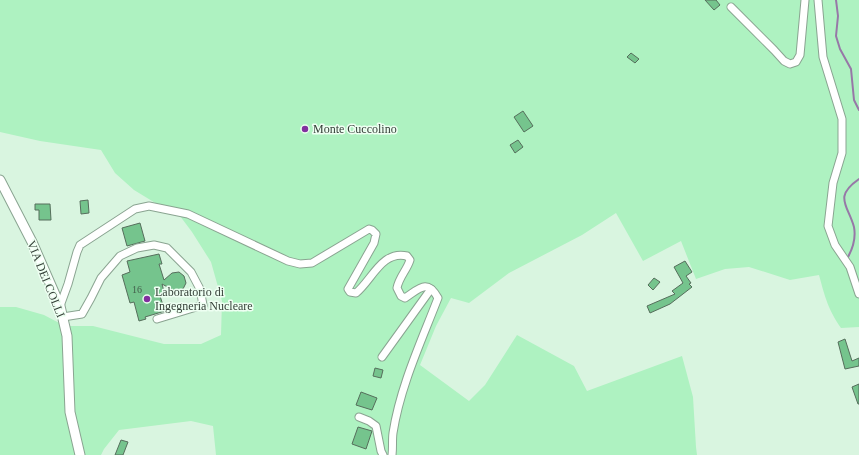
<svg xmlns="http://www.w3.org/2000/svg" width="859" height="455" viewBox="0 0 859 455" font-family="Georgia,serif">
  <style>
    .green { fill: #aef2c1 }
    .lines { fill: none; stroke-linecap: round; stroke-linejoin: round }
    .stream { stroke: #9778a7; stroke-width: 2 }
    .building { fill: #75c48d; stroke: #566e5c }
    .minor-casing { stroke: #8aa491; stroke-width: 9 }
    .major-casing { stroke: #8aa491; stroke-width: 11 }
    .minor { stroke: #fff; stroke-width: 7 }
    .major { stroke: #fff; stroke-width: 9 }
    .poi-dot { fill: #82309f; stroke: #eefff2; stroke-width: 1.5 }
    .labels { text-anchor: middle; stroke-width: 3; stroke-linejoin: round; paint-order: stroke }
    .number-label { font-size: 10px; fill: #44604c }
    .poi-label { font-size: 12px; fill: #343f37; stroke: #eefff2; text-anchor: start }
    .street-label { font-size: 12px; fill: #343f37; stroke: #eefff2 }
  </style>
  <rect width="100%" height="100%" fill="#d9f5e0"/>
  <!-- green -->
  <path class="green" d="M 0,0 L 859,0 L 859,327 L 841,328 C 828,309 825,297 819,275 L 790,280 L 749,267 L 725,269 L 696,279 L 681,241 L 643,261 L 616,213 L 582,235 L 509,273 L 469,303 L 451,298 L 436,326 L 420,365 L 469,401 L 485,385 L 517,335 L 574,366 L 587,391 L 682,356 L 693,397 L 696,447 L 697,455 L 216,455 L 213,426 L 191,421 L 119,430 L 104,449 L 101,455 L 0,455 L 0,307 L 16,307 L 44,315 L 65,326 L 93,326 L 164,344 L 201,344 L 221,335 L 222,301 L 211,262 L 192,232 L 174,208 L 157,204 L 134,190 L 115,173 L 101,150 L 40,141 L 0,132 Z"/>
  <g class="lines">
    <!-- stream -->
    <g class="stream">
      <polyline points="836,0 838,16 836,36 840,49 851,69 854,100 859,110"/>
      <path d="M 848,257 C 853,248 856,238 854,227 C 848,205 833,197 859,179"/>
    </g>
  </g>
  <!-- building -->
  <g class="building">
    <polygon points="705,0 716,0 720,5 714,10"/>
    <polygon points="631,53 639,59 635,63 627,57"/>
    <polygon points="523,111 533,126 524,132 514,117"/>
    <polygon points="518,140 523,147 515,153 510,145"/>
    <polygon points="88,200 89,213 81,214 80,201"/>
    <polygon points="35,204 50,204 51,220 39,220 39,210 35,210"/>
    <polygon points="140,223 145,241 127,246 122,228"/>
    <polygon points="159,254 162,264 159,264 164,280 172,273 179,272 184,276 186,283 183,289 178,291 173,290 162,284 165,295 160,296 165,311 145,317 146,319 139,321 134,302 130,303 122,275 130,272 127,261"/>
    <polygon points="685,261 692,272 686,276 691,283 689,284 692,287 670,304 650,313 647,306 675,294 672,291 683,283 674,267"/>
    <polygon points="654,278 660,282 653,290 648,285"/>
    <polygon points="845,339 852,361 859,358 859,366 845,369 838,342"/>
    <polygon points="375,368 383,370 381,378 373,376"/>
    <polygon points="859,384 859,404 858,404 852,387"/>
    <polygon points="361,392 377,398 372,410 356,405"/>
    <polygon points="358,427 372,431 366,449 352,444"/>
    <polygon points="121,440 128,442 123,455 115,455"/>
  </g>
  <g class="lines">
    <!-- minor casing -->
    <g class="minor-casing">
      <g id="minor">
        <polyline points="818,0 823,57 842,119 842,153 833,183 828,226 835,245 850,267 859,294"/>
        <polyline points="731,7 774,50 784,61 790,64 796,62 800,55 805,0"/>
        <path d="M 60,306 L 68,284 L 77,252 L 80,245 L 135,209 L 149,206 L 188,214 L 288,261 L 300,264 L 312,263 L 369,229 L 372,230 L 376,234 L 374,243 L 348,289 L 350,292 L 356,293 C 372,280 382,250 407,256 L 410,260 C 407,270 399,277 397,288 L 401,296 L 405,298 C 419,289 427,278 438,298 C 421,342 400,387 393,433 C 392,440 393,448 392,455"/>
        <polyline points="63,317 82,314 91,298 101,278 120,256 137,248 154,245 167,248 191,272 200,289 203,305 157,319"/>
        <polyline points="382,357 431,289"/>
        <polyline points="359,417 369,421 376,426 381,451 383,455"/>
      </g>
    </g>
    <!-- major casing -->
    <g class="major-casing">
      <polyline id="major" points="0,180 32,242 60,306 67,336 70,412 80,455"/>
    </g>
    <!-- minor -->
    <use href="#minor" class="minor"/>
    <!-- major -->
    <use href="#major" class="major"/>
  </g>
  <!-- markers -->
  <g class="poi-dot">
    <circle cx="305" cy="129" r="4"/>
    <circle cx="147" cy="299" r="4"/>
  </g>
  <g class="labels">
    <!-- number labels -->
    <g class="number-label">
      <text x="137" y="293">16</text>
    </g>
    <!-- poi labels -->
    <g class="poi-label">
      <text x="313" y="133">Monte Cuccolino</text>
      <text x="155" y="296">Laboratorio di<tspan x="155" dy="14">Ingegneria Nucleare</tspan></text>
    </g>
    <!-- street labels -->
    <g class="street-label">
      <text transform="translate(46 279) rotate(68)" y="4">VIA DEI COLLI</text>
    </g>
  </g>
</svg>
